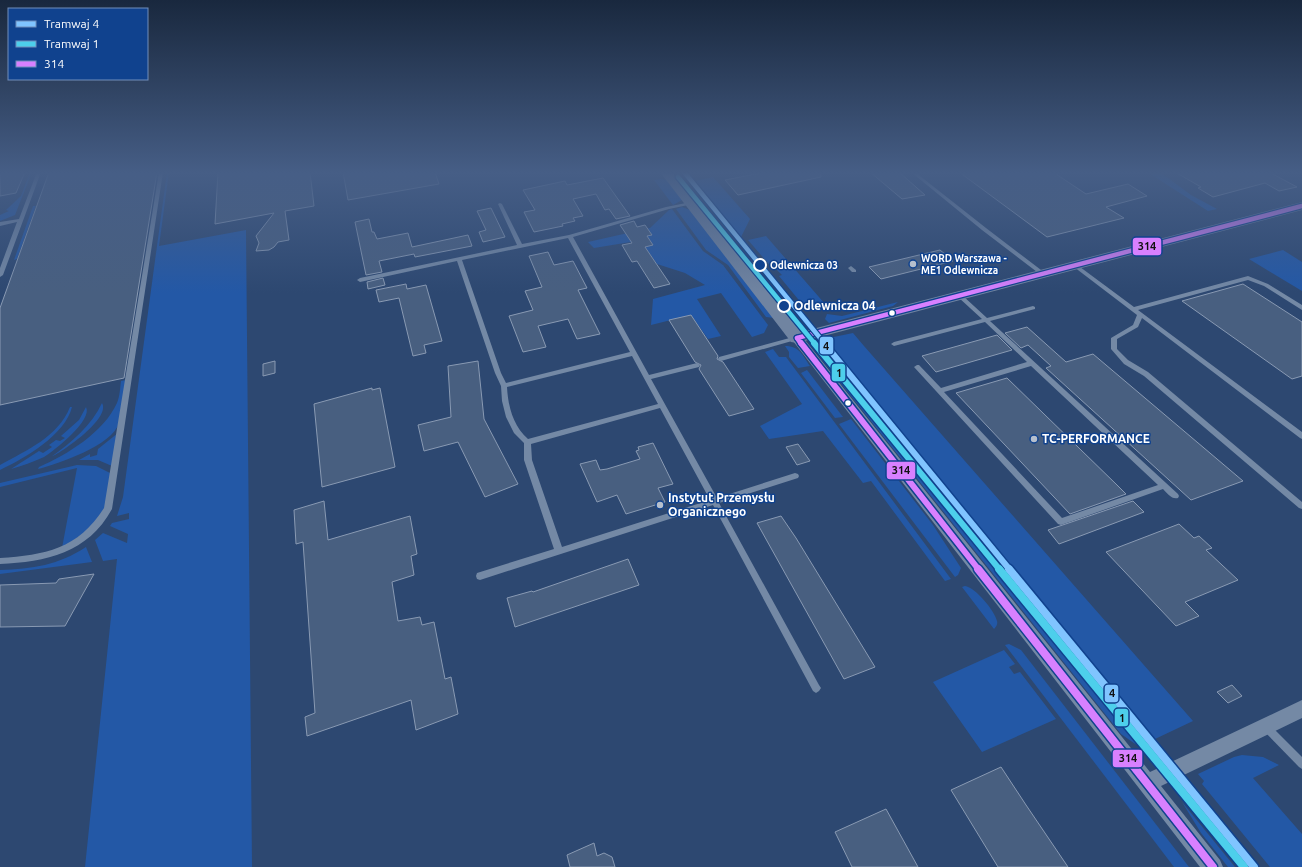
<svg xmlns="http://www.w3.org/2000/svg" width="1302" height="867" viewBox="0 0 1302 867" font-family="Ubuntu,sans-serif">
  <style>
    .green { fill: #2358a6 }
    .building { fill: #485f80; stroke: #899ab3 }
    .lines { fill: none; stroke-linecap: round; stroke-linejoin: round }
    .lane { fill: #7489a5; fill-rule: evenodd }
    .street { fill: #7489a5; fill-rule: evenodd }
    .secondary { fill: #7084a1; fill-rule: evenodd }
    .bus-1-far2-casing { stroke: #10428e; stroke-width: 7 }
    .bus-1-far1-casing { stroke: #10428e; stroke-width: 9 }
    .bus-1-casing { stroke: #10428e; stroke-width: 11 }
    .bus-1-far2 { stroke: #d880ff; stroke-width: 4.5 }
    .bus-1-far1 { stroke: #d880ff; stroke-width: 6 }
    .bus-1 { stroke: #d880ff; stroke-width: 8 }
    .tram-1-far2-casing { stroke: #10428e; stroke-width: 7 }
    .tram-1-far1-casing { stroke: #10428e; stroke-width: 9 }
    .tram-1-casing { stroke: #10428e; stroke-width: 11 }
    .tram-2-far2-casing { stroke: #10428e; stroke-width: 7 }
    .tram-2-far1-casing { stroke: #10428e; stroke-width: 9 }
    .tram-2-casing { stroke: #10428e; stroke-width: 11 }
    .tram-1-far2 { stroke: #80c4ff; stroke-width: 4.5 }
    .tram-1-far1 { stroke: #80c4ff; stroke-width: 6 }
    .tram-1 { stroke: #80c4ff; stroke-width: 8 }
    .tram-2-far2 { stroke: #4dcfeb; stroke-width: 4.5 }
    .tram-2-far1 { stroke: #4dcfeb; stroke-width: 6 }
    .tram-2 { stroke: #4dcfeb; stroke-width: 8 }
    .poi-dot { fill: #b6bfcd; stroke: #10428e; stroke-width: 1.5 }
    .stop-dot { fill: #10428e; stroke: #fff; stroke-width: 2 }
    .bus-dot { fill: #fff; stroke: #10428e; stroke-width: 1.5 }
    .labels { text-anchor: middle; stroke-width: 3; stroke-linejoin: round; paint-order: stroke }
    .far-poi-label { font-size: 10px; font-weight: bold; fill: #fff; stroke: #10428e; text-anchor: start }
    .far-stop-label { font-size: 10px; font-weight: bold; fill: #fff; stroke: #10428e; text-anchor: start }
    .stop-label { font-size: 12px; font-weight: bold; fill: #fff; stroke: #10428e; text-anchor: start }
    .poi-label { font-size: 12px; font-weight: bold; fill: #fff; stroke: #10428e; text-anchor: start }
    .line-badge { stroke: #10428e; stroke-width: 1.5 }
    .pale-badge-label { font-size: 11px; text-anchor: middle; font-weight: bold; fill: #111 }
  </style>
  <rect width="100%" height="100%" fill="#2d4871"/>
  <!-- green -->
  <g class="green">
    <polygon points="30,172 32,172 15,215 0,221 0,215 9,211 6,210 21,196"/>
    <polygon points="167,172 169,172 159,246 246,230 252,867 85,867 117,559 103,561 95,540 103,533 127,543 128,534 110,526 112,523 129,519 129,513 117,516 123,497"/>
    <polygon points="1147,172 1160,172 1191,195 1217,209 1208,211"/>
    <polygon points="713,177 750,219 741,237 694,181"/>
    <polygon points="661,179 667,180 682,200 673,205 654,180"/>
    <polygon points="687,186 736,246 731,247 687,190"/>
    <polygon points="33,206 36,206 17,259 14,260"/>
    <polygon points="682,207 690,210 774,318 766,317 728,265 706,250 676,209"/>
    <polygon points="672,209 703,251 723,265 768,325 764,333 752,337 721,293 697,299 721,336 708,339 691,315 651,325 653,299 705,285 685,273 657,264 645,247 653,245 649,239 594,248 588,242 650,228 669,210"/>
    <polygon points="766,236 825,304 824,306 816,307 813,304 808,305 811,309 807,310 779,276 782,275 776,269 773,269 748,240"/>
    <polygon points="1283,250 1302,262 1302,291 1249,259"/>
    <polygon points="898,302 893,306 829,323 825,319 827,314 842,316"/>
    <polygon points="853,333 864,346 1193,721 1155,739 824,339"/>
    <path d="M 785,346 C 800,346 803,356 810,366 L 798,368 L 789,357 L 789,352 Z"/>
    <polygon points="816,348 1141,748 1121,734 819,356"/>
    <polygon points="773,349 779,357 786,357 951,579 945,581 871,481 863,483 823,431 769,439 760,426 802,404 765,352"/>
    <polygon points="807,370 843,417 835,418 801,373"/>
    <path d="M 126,380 C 124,394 123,409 119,423 C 113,445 58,464 38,469 L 39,467 C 67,455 104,432 117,403 C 120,396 120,388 121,381 Z"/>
    <path d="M 102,403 C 111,418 64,451 51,457 C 71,443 92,425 102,403 Z"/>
    <path d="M 70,407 L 72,407 C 65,435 25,458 0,470 L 0,465 C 27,450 58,437 70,407 Z"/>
    <path d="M 86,407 C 93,420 55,450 44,457 C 33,462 22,466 11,469 L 39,451 L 43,453 L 52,447 L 49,445 L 56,440 L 60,441 L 65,438 L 61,436 L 79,420 Z"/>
    <polygon points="851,419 933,525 961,568 958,575 955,577 839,424"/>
    <polygon points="118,433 112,466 98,460 79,460 90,454 90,457 97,455 98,449"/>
    <polygon points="77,465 96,466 112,474 106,506 90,529 62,548 77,468 0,487 0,483"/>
    <path d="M 86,547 L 92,562 L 0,574 L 0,570 C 32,569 59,565 86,547 Z"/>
    <path d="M 965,586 C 975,587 995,611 997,621 C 998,624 996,627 994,629 L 962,587 Z"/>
    <polygon points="1009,644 1021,650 1189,867 1174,867 1005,645"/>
    <polygon points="1004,650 1015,664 1009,667 1014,674 1020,672 1056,719 982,752 933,682"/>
    <polygon points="1242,755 1263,757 1279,765 1253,778 1302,834 1302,867 1270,867 1202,784 1204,781 1198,774 1234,757"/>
    <polygon points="1182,802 1235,867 1228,867 1201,833"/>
  </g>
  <!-- building -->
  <g class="building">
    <polygon points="0,172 25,172 16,193 0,196"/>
    <polygon points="49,172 157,172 124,378 0,405 0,308"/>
    <polygon points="218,172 310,172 314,206 285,211 289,240 278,242 274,247 269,250 256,251 259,243 256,236 274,213 215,224"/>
    <polygon points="343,172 435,172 439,184 348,200"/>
    <polygon points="766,172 820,172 821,177 738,195 725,180"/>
    <polygon points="870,172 899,172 925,195 902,199"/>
    <polygon points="959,172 1053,172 1086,194 1128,184 1147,196 1106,207 1124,218 1047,237"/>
    <polygon points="1175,172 1269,172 1297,187 1279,191 1265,183 1213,197 1198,188 1201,187"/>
    <polygon points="603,178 630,216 616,219 609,209 605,210 596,194 573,199 583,216 573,218 575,221 562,224 563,226 534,232 524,212 535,210 523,190 565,181 567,185"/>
    <polygon points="491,208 505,237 483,242 479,232 486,230 477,211"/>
    <polygon points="369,219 372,232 374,232 377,239 408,233 412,247 468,235 472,246 415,257 414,254 379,261 382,272 366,275 355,222"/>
    <polygon points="634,221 637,227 645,225 652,235 647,236 653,245 645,247 670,284 654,288 637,261 632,262 622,245 632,243 620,225"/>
    <polygon points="940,250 953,261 881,279 869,267"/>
    <polygon points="548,252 554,265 573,261 587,288 578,290 600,334 577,339 568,319 538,326 546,347 523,352 509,316 533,310 525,291 542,287 529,256"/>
    <polygon points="383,278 385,285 368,289 367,282"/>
    <polygon points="406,284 407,289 426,285 442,341 424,345 426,353 413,356 399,298 379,302 376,290"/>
    <polygon points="1243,284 1302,322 1302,376 1292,379 1182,301"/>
    <polygon points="691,315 718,356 717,359 723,362 754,409 729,416 699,369 701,365 695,362 669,320"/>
    <polygon points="1027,327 1066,362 1093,354 1243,481 1191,500 1046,368 1051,366 1028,345 1021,348 1005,333"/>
    <polygon points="997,335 1012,350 936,372 922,356"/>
    <polygon points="275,361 275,373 263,376 263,364"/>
    <polygon points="478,361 484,419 518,484 485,497 458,442 424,451 418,425 451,417 448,366"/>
    <polygon points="1007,378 1117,485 1126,494 1070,514 956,393"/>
    <polygon points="372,388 372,390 380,388 395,467 322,487 314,404"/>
    <polygon points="653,443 673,484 658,488 665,502 626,514 617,495 597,502 580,464 596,460 600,470 607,469 640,459 636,451 639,450 638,447"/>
    <polygon points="798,444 810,461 797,465 786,447"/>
    <polygon points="324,501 328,540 410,516 417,554 411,556 414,575 392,582 398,621 420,617 422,625 434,622 445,679 451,677 458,714 416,730 411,700 307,736 305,717 315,713 303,542 296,544 294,510"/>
    <polygon points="1133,501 1144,512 1059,544 1048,530"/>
    <polygon points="781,516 796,538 875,667 844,679 757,523"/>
    <polygon points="1179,524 1194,538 1199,536 1212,548 1206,550 1238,580 1185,602 1199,616 1176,626 1106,552"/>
    <polygon points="628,559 639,585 515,627 507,598 532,591 533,592"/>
    <polygon points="94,574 65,626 0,627 0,585 56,583 59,579"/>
    <polygon points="1232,685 1242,696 1228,703 1217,692"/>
    <polygon points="1001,767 1026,805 1068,867 998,867 951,790"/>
    <polygon points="886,809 918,867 852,867 835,832"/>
    <polygon points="594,843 597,856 604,853 612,857 615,867 570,867 567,855"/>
  </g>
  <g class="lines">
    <!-- lane -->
    <g class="lane">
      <polygon points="37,172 41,172 3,275 0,277 0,268 17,222 0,226 0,222 19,219"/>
      <path d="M 159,172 L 163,172 L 112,509 C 88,553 46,562 0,564 L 0,558 C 45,555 78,549 104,508 Z"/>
      <polygon points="911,172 915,172 986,228 1045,273 1045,275 1041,275 982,230"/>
      <path d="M 691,202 L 693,203 L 693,204 L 669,209 L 573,237 L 649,375 L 697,363 L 700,365 L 699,367 L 651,379 L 717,498 L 795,473 L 798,474 L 799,476 L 798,478 L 719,503 L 819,685 L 821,688 L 819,691 L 816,693 L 813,691 L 713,505 L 480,580 L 477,579 L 476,576 L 477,573 L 554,549 L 524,460 L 524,443 L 514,433 L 506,417 L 502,401 L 501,386 L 495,373 L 457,261 L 360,282 L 357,280 L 360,278 L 517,245 L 498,204 L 500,203 L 502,204 L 522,244 L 569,235 L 666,207 ZM 568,238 L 630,352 L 506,383 L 501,373 L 462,260 ZM 632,356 L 658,404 L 528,439 C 513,426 508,406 507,387 ZM 660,408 L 710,500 L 562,547 L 532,460 L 531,444 Z"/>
      <polygon points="1076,264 1134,307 1248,276 1268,284 1302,305 1302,310 1264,286 1248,280 1138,310 1302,432 1302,439 1300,438 1142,318 1138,327 1117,339 1117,349 1128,360 1148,372 1302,502 1302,509 1299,508 1144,376 1124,364 1111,349 1111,338 1133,325 1137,315 1074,267 1073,266"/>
      <polygon points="851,266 856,270 856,272 852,272 848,268"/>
      <path d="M 960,294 L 962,295 L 987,318 L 1033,306 L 1035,307 L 1035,309 L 990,321 L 1178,494 L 1179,496 L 1178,498 C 1172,500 1167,493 1163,489 L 1061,525 L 1058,524 L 914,367 L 917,365 L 919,365 L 941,388 L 1027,362 L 985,322 L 894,346 L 891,344 L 894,342 L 982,319 L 958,297 L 958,295 ZM 1031,366 L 1158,485 L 1062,518 L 944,392 Z"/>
      <polygon points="797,336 799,337 800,338 799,339 721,361 718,359 719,357"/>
      <polygon points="1266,722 1269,724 1302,757 1302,769 1299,767 1263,730 1261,727 1263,724"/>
    </g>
    <!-- street -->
    <polygon class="street" points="797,334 801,335 1150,772 1302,700 1302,718 1161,786 1220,860 1223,867 1200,867 793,341 791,338"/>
    <!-- secondary -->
    <polygon class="secondary" points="660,172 672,172 801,332 1302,202 1302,210 797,343 791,342"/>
    <!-- bus-1-far2 casing -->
    <g class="bus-1-far2-casing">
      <g id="bus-1-far2">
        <polyline points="797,338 801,344"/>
        <polyline points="797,338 1302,206"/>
      </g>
    </g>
    <!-- bus-1-far1 casing -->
    <g class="bus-1-far1-casing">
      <polyline id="bus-1-far1" points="801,343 979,570"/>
    </g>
    <!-- bus-1 casing -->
    <g class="bus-1-casing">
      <polyline id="bus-1" points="978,569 1213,867"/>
    </g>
    <!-- bus-1-far2 -->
    <use href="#bus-1-far2" class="bus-1-far2"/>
    <!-- bus-1-far1 -->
    <use href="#bus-1-far1" class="bus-1-far1"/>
    <!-- bus-1 -->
    <use href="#bus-1" class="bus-1"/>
    <!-- tram-1-far2 casing -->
    <g class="tram-1-far2-casing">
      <polyline id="tram-1-far2" points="684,172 825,344"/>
    </g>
    <!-- tram-1-far1 casing -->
    <g class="tram-1-far1-casing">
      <polyline id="tram-1-far1" points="824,343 1010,570"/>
    </g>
    <!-- tram-1 casing -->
    <g class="tram-1-casing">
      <polyline id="tram-1" points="1009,569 1254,867"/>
    </g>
    <!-- tram-2-far2 casing -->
    <g class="tram-2-far2-casing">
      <polyline id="tram-2-far2" points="678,177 815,344"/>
    </g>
    <!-- tram-2-far1 casing -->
    <g class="tram-2-far1-casing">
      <polyline id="tram-2-far1" points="814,343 1000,570"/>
    </g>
    <!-- tram-2 casing -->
    <g class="tram-2-casing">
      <polyline id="tram-2" points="999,569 1244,867"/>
    </g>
    <!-- tram-1-far2 -->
    <use href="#tram-1-far2" class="tram-1-far2"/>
    <!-- tram-1-far1 -->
    <use href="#tram-1-far1" class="tram-1-far1"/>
    <!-- tram-1 -->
    <use href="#tram-1" class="tram-1"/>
    <!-- tram-2-far2 -->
    <use href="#tram-2-far2" class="tram-2-far2"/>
    <!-- tram-2-far1 -->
    <use href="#tram-2-far1" class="tram-2-far1"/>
    <!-- tram-2 -->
    <use href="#tram-2" class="tram-2"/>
  </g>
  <!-- sky -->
  <linearGradient id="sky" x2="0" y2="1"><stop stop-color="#19283e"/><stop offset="0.59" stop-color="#465e86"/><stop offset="1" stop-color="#465e86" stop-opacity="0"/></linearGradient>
  <rect width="1302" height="293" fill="url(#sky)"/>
  <!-- markers -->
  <g class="poi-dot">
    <circle cx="913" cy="264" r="4"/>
    <circle cx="1034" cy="439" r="4"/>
    <circle cx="660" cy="505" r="4"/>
  </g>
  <g class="stop-dot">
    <circle cx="760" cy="265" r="6"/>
    <circle cx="784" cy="306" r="6"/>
  </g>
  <g class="bus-dot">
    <circle cx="892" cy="313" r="3.5"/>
    <circle cx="848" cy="403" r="3.5"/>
  </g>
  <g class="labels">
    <!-- far-poi labels -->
    <g class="far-poi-label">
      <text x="921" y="262">WORD Warszawa -<tspan x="921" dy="12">ME1 Odlewnicza</tspan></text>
    </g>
    <!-- far-stop labels -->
    <g class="far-stop-label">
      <text x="770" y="269">Odlewnicza 03</text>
    </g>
    <!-- stop labels -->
    <g class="stop-label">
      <text x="794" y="310">Odlewnicza 04</text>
    </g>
    <!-- poi labels -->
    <g class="poi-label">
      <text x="1042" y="443">TC-PERFORMANCE</text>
      <text x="668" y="502">Instytut Przemysłu<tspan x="668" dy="14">Organicznego</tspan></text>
    </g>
  </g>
  <g class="line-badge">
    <rect x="1132" y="237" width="30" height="19" rx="4" fill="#d880ff"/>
    <rect x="819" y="336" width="15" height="19" rx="4" fill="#80c4ff"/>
    <rect x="831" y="363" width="15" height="19" rx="4" fill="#4dcfeb"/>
    <rect x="886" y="461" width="30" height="19" rx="4" fill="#d880ff"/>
    <rect x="1104" y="684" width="15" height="19" rx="4" fill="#80c4ff"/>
    <rect x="1114" y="708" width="15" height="19" rx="4" fill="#4dcfeb"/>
    <rect x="1112" y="749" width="31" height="19" rx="4" fill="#d880ff"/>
  </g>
  <g class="pale-badge-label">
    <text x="1147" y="250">314</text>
    <text x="826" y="350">4</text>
    <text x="839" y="377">1</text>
    <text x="901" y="474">314</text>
    <text x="1112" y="697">4</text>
    <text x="1122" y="722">1</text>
    <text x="1128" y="762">314</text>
  </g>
  <!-- legend -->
  <rect x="8" y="8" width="140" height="72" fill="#10428e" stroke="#708ebb"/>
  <rect x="16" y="21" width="20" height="6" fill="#80c4ff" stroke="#708ebb"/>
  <text x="44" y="28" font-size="12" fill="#ffffff">Tramwaj 4</text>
  <rect x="16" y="41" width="20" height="6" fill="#4dcfeb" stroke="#708ebb"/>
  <text x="44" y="48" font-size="12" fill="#ffffff">Tramwaj 1</text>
  <rect x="16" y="61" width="20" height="6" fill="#d880ff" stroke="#708ebb"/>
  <text x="44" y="68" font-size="12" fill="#ffffff">314</text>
</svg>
